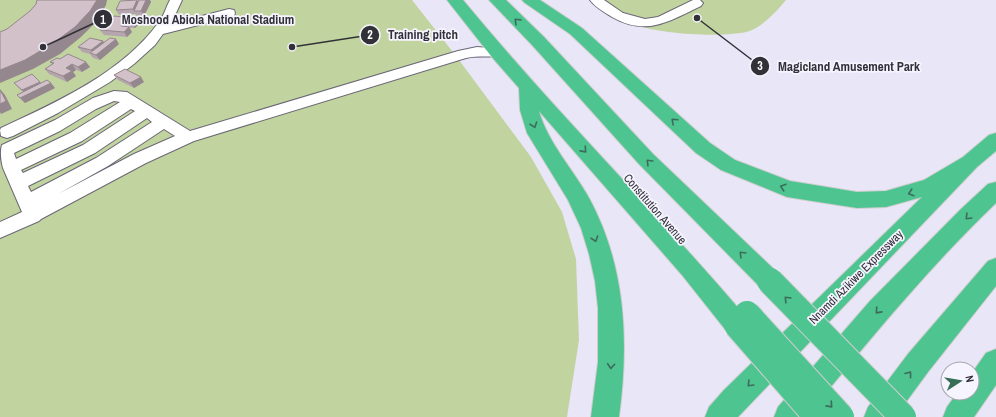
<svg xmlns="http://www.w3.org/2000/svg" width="996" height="417" viewBox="0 0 996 417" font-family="'Archivo Narrow',sans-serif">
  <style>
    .green { fill: #c1d49f }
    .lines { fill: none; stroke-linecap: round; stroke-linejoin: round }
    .minor-casing { stroke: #6a6776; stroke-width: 2 }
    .highway-casing { stroke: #cececf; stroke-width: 2 }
    .minor { fill: #fff; fill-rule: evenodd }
    .highway { fill: #4ec490; fill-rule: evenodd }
    .highway-bridge-casing { stroke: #cececf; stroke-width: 28; stroke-linecap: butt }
    .highway-bridge { stroke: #4ec490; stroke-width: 26 }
    .wall { fill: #b5a6ad }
    .shaded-wall { fill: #94878d }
    .building { fill: #d3c1c9; stroke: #94878d }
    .oneway { stroke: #3d6c5b }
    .labels { text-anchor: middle; stroke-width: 3.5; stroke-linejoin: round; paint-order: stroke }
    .street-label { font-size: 12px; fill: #323138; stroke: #f6f4ff }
    .leader { fill: none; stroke: #323138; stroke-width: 1.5 }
    .callout-dot { fill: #323138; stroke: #f6f4ff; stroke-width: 1.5 }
    .mark-label { font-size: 12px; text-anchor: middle; font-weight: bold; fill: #fff }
    .callout-label { font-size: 13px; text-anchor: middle; font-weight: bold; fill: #323138; stroke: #f6f4ff; stroke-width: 3.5; stroke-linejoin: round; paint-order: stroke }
  </style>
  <rect width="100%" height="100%" fill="#e9e6f7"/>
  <!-- green -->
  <g class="green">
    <polygon points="0,0 412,0 456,56 531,157 562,212 576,259 579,340 567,417 0,417"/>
    <path d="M 598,0 L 786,0 C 777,11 765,24 752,30 C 732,39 657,34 637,25 C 623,19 611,8 598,0 Z"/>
  </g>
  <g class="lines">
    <!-- minor casing -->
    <g class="minor-casing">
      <g id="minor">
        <path d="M 170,0 L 182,0 L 171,24 L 229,9 L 234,10 L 235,13 L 234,16 L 163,34 L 155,45 L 134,64 L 110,82 L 58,113 L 13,136 L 7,138 L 1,136 L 0,130 L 1,128 C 57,102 122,73 159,22 C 164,16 166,7 170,0 Z"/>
        <path d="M 590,0 L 604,0 L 623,13 L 645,19 L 658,17 L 693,0 L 700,0 L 703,3 L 701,6 C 669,21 647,37 612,17 C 604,12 595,7 590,0 Z"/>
        <path d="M 477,47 L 502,49 L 504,52 L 502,55 C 490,58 478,55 466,58 L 194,141 L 146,163 L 41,219 L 39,221 L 0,238 L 0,222 L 22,212 L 3,168 C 1,161 0,151 2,145 L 55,120 L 93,98 L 114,91 L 127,92 L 190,131 L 458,51 ZM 114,101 L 120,102 L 70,133 L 16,159 L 14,153 L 60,131 L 96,109 ZM 131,109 L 135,111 L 83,145 L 23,173 L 21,170 L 82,141 ZM 147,118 L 152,122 L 96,158 L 31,192 L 28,186 L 95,153 ZM 164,129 L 175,136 L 134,154 L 58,194 L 108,166 Z"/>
      </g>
    </g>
    <!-- highway casing -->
    <g class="highway-casing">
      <g id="highway">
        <path d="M 447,0 L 463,0 C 553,109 654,209 746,317 L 750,325 L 746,333 L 737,337 L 728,333 L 682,275 L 539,111 C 548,143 573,169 589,198 C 626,266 629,342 619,417 L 591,417 L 598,362 L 598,308 L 595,281 L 589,254 L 581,228 L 568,200 L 527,133 L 520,110 L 519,88 L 491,56 Z"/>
        <polygon points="489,0 506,0 544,37 653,154 779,274 782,281 779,288 770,292 761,288 639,164 532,45"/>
        <polygon points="522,0 540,0 582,28 710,143 735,160 790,181 857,192 886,191 924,180 963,157 989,135 996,133 996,151 977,167 738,417 705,417 709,407 724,390 922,197 886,207 857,208 787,197 721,170 696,153 570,34 525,3"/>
        <path d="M 996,182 L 996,203 C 927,269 867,343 806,417 L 774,417 L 778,407 L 870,301 L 961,209 L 988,184 Z"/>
        <polygon points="996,258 996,286 928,372 895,417 864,417 868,407 908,354 988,261"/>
        <polygon points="996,349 996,385 974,417 943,417 947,407 957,393 972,393 972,373 986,353"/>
      </g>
    </g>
    <!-- minor -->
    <use href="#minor" class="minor"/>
    <!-- highway -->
    <use href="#highway" class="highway"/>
    <!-- highway-bridge casing -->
    <g class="highway-bridge-casing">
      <g id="highway-bridge">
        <polyline points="770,281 903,417"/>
        <polyline points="747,314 841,417"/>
        <polyline points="737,325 817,417"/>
      </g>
    </g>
    <!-- highway-bridge -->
    <use href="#highway-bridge" class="highway-bridge"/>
  </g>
  <!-- wall -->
  <g class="wall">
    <polygon points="139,0 150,0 151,2 144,16 137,16 135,14 119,15 116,10 138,2"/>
    <polygon points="105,21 140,23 135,28 129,28 132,32 127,37 104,35 100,30 103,27 101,25"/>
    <polygon points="103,41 104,42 119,44 100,60 93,58 90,54 82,52 78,47"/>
    <polygon points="60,59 90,67 82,72 76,70 73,72 76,76 67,82 49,74 45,69 52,64 50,62"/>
    <polygon points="114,75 144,82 134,88 118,80"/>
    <polygon points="14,83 41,83 55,88 25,103 17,95 23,92"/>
  </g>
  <!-- shaded-wall -->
  <g class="shaded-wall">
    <polygon points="97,0 107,0 106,5 97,21 81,37 60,54 33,69 0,83 0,70"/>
    <polygon points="137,0 140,5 134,11 133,9"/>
    <polygon points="146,0 150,0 151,2 144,16 141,11"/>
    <polygon points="137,18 140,23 135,28 132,23"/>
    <polygon points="124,22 128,28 121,26"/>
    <polygon points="129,27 132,32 127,37 124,32"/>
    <polygon points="116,39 119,44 100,60 96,55"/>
    <polygon points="103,41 107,46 94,54 91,50"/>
    <polygon points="86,62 90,67 82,72 78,67"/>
    <polygon points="72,64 76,70 73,72 76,76 67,82 63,76 66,68"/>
    <polygon points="141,77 144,82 134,88 130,83"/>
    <polygon points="40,82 44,86 51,83 55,88 25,103 20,98 27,95 22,90"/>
    <polygon points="0,89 5,95 12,109 1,114 0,112"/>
  </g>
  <!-- building -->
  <g class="building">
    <polygon points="37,0 97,0 90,11 75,27 52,44 25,60 0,70 0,32 7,29 30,11 36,4"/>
    <polygon points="137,0 133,9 116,10 120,1"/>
    <polygon points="139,0 146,0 141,11 134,11"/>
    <polygon points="114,16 137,18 132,23 124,22 121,26 129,27 124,32 100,30 105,25 101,25 105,21 109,21"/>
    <polygon points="90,38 103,41 91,50 78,47"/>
    <polygon points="110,38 116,39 96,55 90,53"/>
    <polygon points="68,54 86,62 78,67 72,64 66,68 72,71 63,76 45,69 54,63 50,62 57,58 60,59"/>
    <polygon points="125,69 141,77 130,83 114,75"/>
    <polygon points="32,74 40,82 22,90 14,83"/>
    <polygon points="47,80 51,83 20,98 17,95"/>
    <polygon points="0,90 6,101 0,104"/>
  </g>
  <!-- one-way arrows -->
  <defs><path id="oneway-chevron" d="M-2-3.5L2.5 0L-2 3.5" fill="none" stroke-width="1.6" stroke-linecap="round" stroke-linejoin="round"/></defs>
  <g class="oneway">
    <use href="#oneway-chevron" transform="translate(517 21) rotate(-136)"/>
    <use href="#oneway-chevron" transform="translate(674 121) rotate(-137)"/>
    <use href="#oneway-chevron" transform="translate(534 125) rotate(71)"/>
    <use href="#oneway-chevron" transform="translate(584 150) rotate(48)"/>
    <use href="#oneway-chevron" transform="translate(649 162) rotate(-135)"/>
    <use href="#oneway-chevron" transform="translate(783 187) rotate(-162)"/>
    <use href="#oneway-chevron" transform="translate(911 193) rotate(163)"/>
    <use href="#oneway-chevron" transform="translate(968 217) rotate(135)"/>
    <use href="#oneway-chevron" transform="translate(595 239) rotate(71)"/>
    <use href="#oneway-chevron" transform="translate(742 254) rotate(-135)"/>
    <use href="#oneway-chevron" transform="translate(787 299) rotate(-134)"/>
    <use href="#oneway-chevron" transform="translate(878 311) rotate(132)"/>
    <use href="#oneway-chevron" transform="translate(611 366) rotate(94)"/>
    <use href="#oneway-chevron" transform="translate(909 374) rotate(-53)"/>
    <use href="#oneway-chevron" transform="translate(750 384) rotate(135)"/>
    <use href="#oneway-chevron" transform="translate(830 405) rotate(48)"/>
  </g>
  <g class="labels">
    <!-- street labels -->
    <g class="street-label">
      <text transform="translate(655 209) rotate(49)" y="4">Constitution Avenue</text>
      <text transform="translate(856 277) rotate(-45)" y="4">Nnamdi Azikiwe Expressway</text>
    </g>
  </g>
  <!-- callouts -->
  <path class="leader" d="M43 47L103 19M292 47L370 35M697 18L760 66"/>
  <g class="callout-dot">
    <circle cx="43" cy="47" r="4"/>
    <circle cx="292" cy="47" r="4"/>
    <circle cx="697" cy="18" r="4"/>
    <circle cx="103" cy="19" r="10"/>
    <circle cx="370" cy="35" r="10"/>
    <circle cx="760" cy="66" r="10"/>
  </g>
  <g class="mark-label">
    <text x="103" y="24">1</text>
    <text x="370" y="39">2</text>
    <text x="760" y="70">3</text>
  </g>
  <g class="callout-label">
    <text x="208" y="24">Moshood Abiola National Stadium</text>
    <text x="423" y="39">Training pitch</text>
    <text x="849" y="71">Magicland Amusement Park</text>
  </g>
  <!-- north arrow -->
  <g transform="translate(960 381) rotate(78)"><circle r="19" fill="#f6f4ff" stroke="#a8a6af"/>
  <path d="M0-3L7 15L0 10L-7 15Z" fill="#366e56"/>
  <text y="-6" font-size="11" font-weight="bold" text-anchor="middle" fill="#323138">N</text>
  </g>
</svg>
